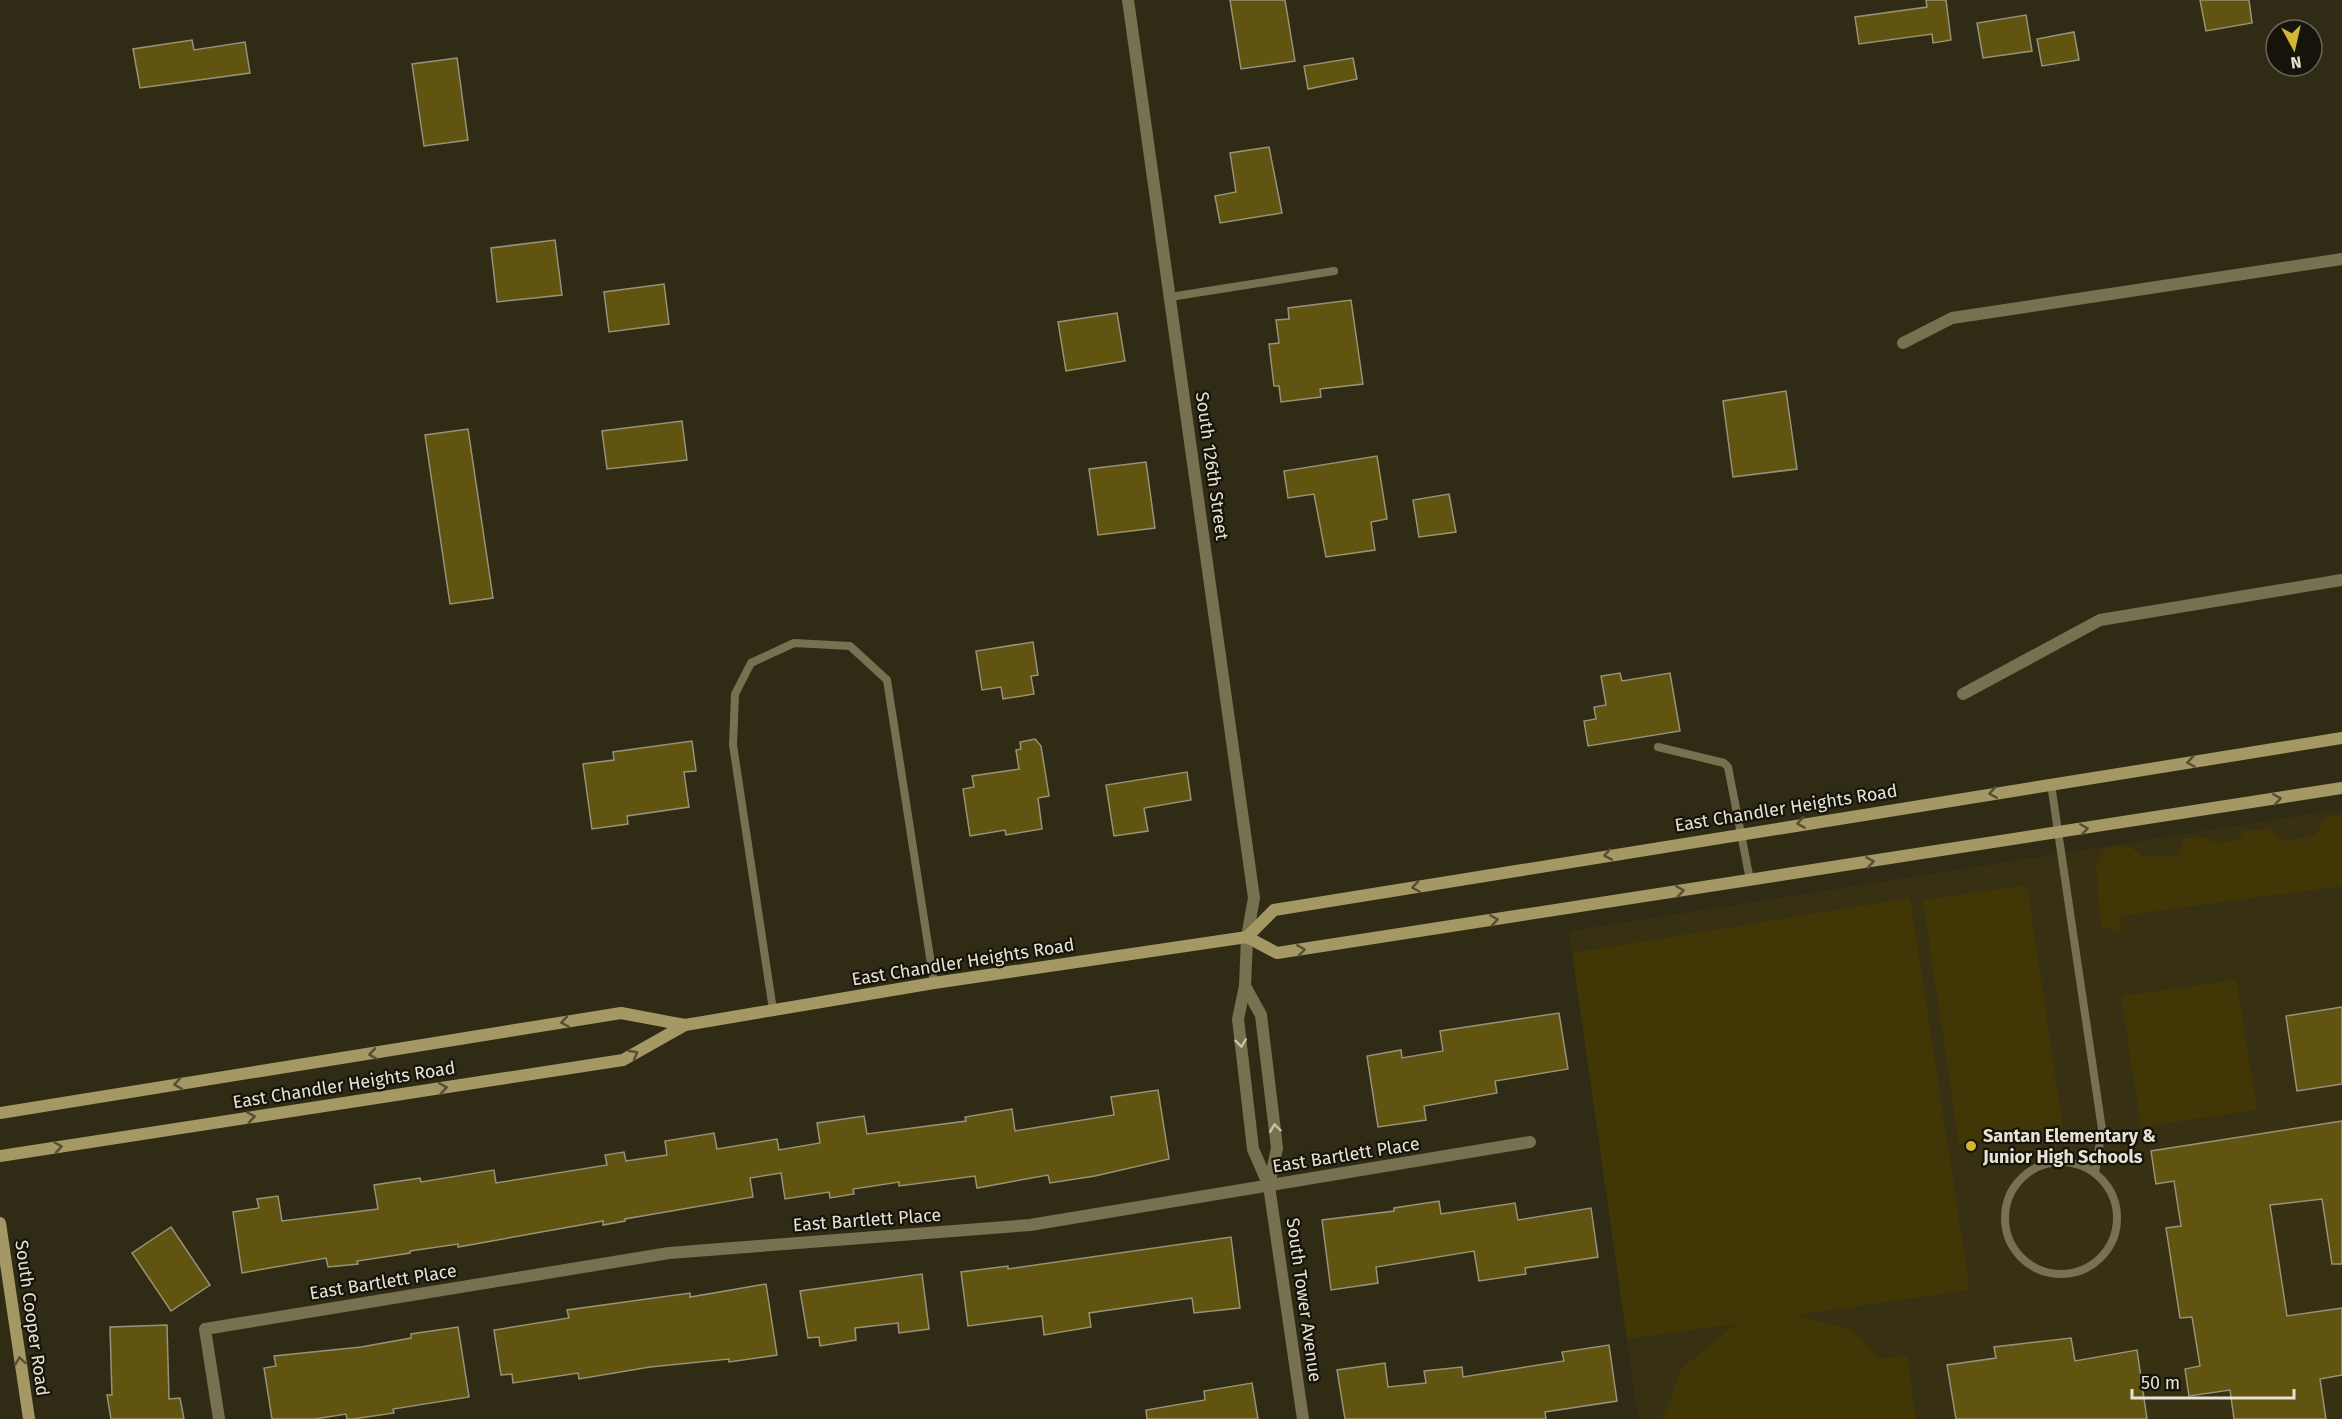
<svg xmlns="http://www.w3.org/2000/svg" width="2342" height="1419" viewBox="0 0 2342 1419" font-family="'Fira Sans',sans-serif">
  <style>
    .built { fill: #373012 }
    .green { fill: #413605 }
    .building { fill: #615310; stroke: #989278; stroke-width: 1.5 }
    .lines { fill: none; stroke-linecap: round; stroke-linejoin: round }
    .lane { stroke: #787151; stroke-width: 8 }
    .street { stroke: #787151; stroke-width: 12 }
    .secondary { stroke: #a49865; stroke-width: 12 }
    .oneway { stroke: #564f33 }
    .oneway2 { stroke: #c5c1ad }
    .poi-dot { fill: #d3b635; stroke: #16140a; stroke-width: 2 }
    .labels { text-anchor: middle; stroke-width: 4.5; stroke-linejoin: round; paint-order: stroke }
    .street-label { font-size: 18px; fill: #e6e3d5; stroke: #16140a }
    .poi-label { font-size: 18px; font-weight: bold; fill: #e6e3d5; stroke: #16140a; text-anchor: start }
  </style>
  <rect width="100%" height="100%" fill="#302b15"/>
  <!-- built -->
  <polygon class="built" points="2342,809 2342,1419 1638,1419 1569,931"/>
  <!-- green -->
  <g class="green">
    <polygon points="2328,816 2342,816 2342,886 2120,916 2122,933 2101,926 2096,865 2104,849 2128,845 2143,857 2177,855 2185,838 2207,838 2218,844 2238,839 2244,831 2269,829 2284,841 2314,836"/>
    <polygon points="2027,885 2063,1128 1959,1144 1923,900"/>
    <polygon points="1910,898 1970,1290 1796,1315 1853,1330 1879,1359 1907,1355 1916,1419 1662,1419 1682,1368 1733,1326 1744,1323 1627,1339 1572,953"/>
    <polygon points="2236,980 2257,1110 2141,1127 2121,996"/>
  </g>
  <!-- building -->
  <g class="building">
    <polygon points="1230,0 1285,0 1295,61 1241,69"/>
    <polygon points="1926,0 1946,0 1951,40 1933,43 1932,34 1859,44 1855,17 1927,7"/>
    <polygon points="2200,0 2249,0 2252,23 2206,31"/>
    <polygon points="2026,15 2032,51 1983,58 1977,23"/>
    <polygon points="2074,32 2079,60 2042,66 2037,39"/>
    <polygon points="192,40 194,50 245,42 250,73 140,88 133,49"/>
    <polygon points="457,58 468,140 424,146 412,64"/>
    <polygon points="1353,58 1357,79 1308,89 1304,66"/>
    <polygon points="1269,147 1282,213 1220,223 1215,196 1236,192 1230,153"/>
    <polygon points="555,240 562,295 497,302 491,248"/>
    <polygon points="664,284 669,324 609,332 604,292"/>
    <polygon points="1351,300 1363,384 1320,389 1321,397 1281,402 1279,386 1274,386 1269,344 1279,343 1276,320 1289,319 1288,308"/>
    <polygon points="1117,313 1125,361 1066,371 1058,322"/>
    <polygon points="1786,391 1797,469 1733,477 1723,401"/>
    <polygon points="682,421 687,460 607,469 602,431"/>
    <polygon points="468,429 493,598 450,604 425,435"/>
    <polygon points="1377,456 1387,519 1371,522 1375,550 1326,557 1314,494 1288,498 1284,471"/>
    <polygon points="1146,462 1155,528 1098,535 1089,469"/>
    <polygon points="1449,494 1456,532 1419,537 1413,500"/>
    <polygon points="1033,642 1038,675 1031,676 1034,694 1003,699 1001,687 982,690 976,651"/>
    <polygon points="1620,673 1622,681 1670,673 1680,731 1588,746 1584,721 1596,719 1594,707 1606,705 1601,676"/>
    <polygon points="1035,739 1041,746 1049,796 1038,798 1042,829 1006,835 1005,830 970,836 963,789 974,787 972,776 1019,769 1016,750 1021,749 1020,742"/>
    <polygon points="692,741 696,771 684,772 689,807 627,816 628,824 592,829 583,764 614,760 613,752"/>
    <polygon points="1187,772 1191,800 1144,808 1148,831 1114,836 1106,785"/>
    <polygon points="2342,1007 2342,1084 2297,1091 2286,1016"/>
    <polygon points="1559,1013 1568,1069 1495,1081 1497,1093 1424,1106 1426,1120 1378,1127 1367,1056 1401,1050 1402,1058 1443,1051 1440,1031"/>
    <polygon points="1158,1090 1169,1159 1095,1176 1050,1183 1048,1175 977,1188 975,1176 899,1186 899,1182 853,1189 854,1194 830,1198 829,1192 785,1199 781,1173 750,1178 753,1197 625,1219 625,1221 603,1225 603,1221 458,1247 458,1244 410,1251 410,1253 357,1261 358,1264 328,1267 326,1258 242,1273 233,1212 259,1208 257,1199 278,1196 282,1221 378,1209 374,1185 420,1178 421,1182 494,1170 496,1183 607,1165 605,1155 624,1152 626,1161 667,1155 665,1141 714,1133 717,1149 777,1139 779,1150 820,1143 817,1123 864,1116 867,1134 966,1121 965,1117 1012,1109 1015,1131 1114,1115 1111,1097"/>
    <polygon points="2342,1121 2342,1264 2332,1264 2322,1199 2270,1205 2287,1316 2342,1308 2342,1375 2320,1379 2326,1419 2234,1419 2230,1390 2189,1396 2185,1369 2200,1366 2192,1317 2180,1318 2166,1228 2181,1226 2174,1181 2156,1184 2151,1151"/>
    <polygon points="1439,1201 1441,1214 1515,1203 1518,1220 1591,1208 1598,1257 1525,1268 1526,1274 1479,1281 1474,1251 1376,1267 1378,1283 1331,1290 1322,1220 1394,1211 1394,1208"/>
    <polygon points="171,1227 210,1285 171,1311 132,1253"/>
    <polygon points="1231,1237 1240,1308 1194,1313 1192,1298 1089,1313 1091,1327 1044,1335 1042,1316 968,1326 961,1272 1008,1266 1008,1269"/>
    <polygon points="922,1274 929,1329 899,1333 898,1323 855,1328 856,1340 820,1346 819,1337 808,1338 800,1291"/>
    <polygon points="766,1284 777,1355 729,1362 729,1359 650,1367 579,1379 578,1373 513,1383 512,1374 501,1375 494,1330 569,1318 567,1310 690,1293 690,1297"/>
    <polygon points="167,1325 169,1399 180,1398 184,1419 111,1419 107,1395 112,1395 110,1327"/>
    <polygon points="458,1327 469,1397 393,1409 394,1413 353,1419 347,1419 346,1414 315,1419 272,1419 264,1368 276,1366 274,1356 361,1347 411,1338 411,1334"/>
    <polygon points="2071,1338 2075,1361 2137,1350 2147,1419 1956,1419 1947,1365 1996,1358 1994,1347"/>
    <polygon points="1609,1345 1617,1401 1545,1412 1546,1419 1345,1419 1337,1370 1385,1363 1388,1387 1426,1383 1424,1371 1462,1367 1463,1377 1564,1361 1562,1352"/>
    <polygon points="1252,1383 1258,1419 1147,1419 1146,1410 1205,1400 1204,1391"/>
  </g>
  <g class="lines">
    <!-- lane -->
    <g class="lane">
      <polyline points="1170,297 1334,271"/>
      <polyline points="1658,747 1724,763 1728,767 1750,880"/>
      <polyline points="2051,784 2102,1129 2095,1173"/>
      <polyline points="773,1010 733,745 735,694 751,663 794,643 850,646 887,680 934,983"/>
      <circle cx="2061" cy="1218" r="56"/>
    </g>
    <!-- street -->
    <g class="street">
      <polyline points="1128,0 1254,898 1247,937 1245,986 1238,1019 1253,1149 1269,1186 1303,1419"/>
      <polyline points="1903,343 1952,318 2342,259"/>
      <polyline points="1963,694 2100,620 2342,580"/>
      <polyline points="1245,986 1261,1015 1277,1148 1269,1186"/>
      <polyline points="219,1419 205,1329 669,1253 1030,1225 1530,1142"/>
    </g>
    <!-- secondary -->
    <g class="secondary">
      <polyline points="1247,937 1277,953 2342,788"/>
      <polyline points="0,1113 621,1013 685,1025"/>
      <polyline points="0,1156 623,1060 685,1025 934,983 1247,937 1274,910 2342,738"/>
      <polyline points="0,1223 29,1419"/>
    </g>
  </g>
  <!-- one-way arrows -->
  <defs><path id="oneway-chevron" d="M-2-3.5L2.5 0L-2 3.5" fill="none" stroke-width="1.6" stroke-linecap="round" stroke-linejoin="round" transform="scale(1.5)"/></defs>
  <g class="oneway">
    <use href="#oneway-chevron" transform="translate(2191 762) rotate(171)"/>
    <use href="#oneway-chevron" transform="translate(1993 793) rotate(171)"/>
    <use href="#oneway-chevron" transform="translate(2277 799) rotate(-9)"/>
    <use href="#oneway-chevron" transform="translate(1801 823) rotate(171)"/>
    <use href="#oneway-chevron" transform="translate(2084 829) rotate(-9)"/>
    <use href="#oneway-chevron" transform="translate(1608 855) rotate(170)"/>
    <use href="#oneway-chevron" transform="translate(1870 862) rotate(-9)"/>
    <use href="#oneway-chevron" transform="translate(1416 887) rotate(171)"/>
    <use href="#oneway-chevron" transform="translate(1680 891) rotate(-9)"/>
    <use href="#oneway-chevron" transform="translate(1494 920) rotate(-9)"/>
    <use href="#oneway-chevron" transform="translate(1301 950) rotate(-8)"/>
    <use href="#oneway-chevron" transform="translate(565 1022) rotate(171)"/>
    <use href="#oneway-chevron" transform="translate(373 1054) rotate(171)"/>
    <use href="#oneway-chevron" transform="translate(634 1054) rotate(-30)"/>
    <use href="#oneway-chevron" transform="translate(178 1084) rotate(171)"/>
    <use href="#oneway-chevron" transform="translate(443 1088) rotate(-9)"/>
    <use href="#oneway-chevron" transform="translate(251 1117) rotate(-9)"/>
    <use href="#oneway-chevron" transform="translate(58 1147) rotate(-9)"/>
    <use href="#oneway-chevron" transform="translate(20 1361) rotate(-98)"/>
  </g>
  <g class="oneway2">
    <use href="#oneway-chevron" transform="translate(1241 1043) rotate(83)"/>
    <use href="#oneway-chevron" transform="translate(1275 1128) rotate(-97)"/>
  </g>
  <!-- markers -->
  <circle class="poi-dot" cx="1971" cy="1146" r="6"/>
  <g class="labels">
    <!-- street labels -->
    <g class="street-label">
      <text transform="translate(1212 466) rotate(82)" y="6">South 126th Street</text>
      <text transform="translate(1786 808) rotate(-9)" y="6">East Chandler Heights Road</text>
      <text transform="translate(963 962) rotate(-9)" y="6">East Chandler Heights Road</text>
      <text transform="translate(344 1085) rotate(-9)" y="6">East Chandler Heights Road</text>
      <text transform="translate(1346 1155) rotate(-9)" y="6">East Bartlett Place</text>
      <text transform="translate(867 1220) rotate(-4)" y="6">East Bartlett Place</text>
      <text transform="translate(383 1282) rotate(-9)" y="6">East Bartlett Place</text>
      <text transform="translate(1304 1300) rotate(82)" y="6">South Tower Avenue</text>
      <text transform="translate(32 1318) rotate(82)" y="6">South Cooper Road</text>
    </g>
    <!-- poi labels -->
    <g class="poi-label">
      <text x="1983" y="1142">Santan Elementary &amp;<tspan x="1983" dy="21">Junior High Schools</tspan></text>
    </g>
  </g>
  <!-- north arrow -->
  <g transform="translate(2294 48) rotate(172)"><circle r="28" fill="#16140a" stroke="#69675b" stroke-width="1.5"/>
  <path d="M0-4.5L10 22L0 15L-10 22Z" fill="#d3b635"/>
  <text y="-9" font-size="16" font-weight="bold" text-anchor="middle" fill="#e6e3d5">N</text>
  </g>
  <!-- scale -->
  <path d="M2132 1389v9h162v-9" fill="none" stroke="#e6e3d5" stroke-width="3"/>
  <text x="2141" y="1389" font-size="18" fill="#e6e3d5" stroke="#16140a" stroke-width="4.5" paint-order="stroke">50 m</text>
</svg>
